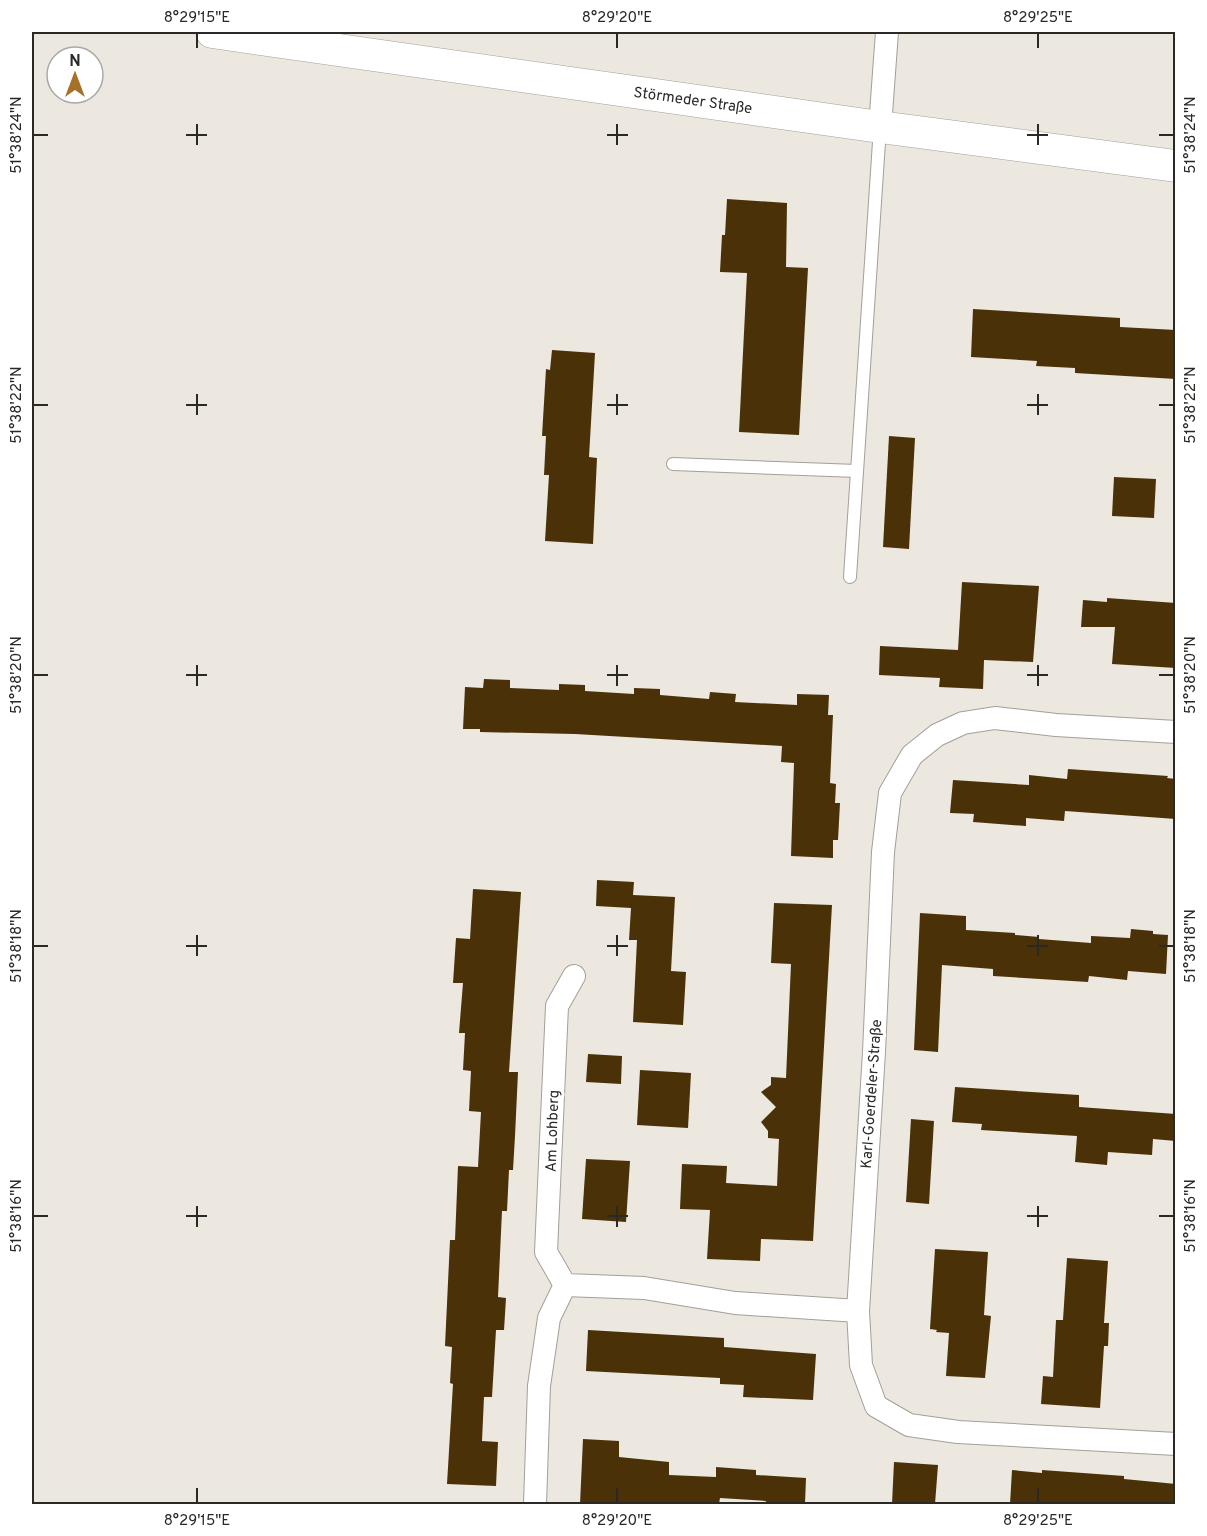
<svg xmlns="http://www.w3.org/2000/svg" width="1207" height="1536" viewBox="0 0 1207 1536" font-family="Overpass,sans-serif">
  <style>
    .building { fill: #4b3107 }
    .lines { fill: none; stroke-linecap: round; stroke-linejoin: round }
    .lane-casing { stroke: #a49f98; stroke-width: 14 }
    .street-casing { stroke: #a49f98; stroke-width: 24 }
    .secondary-casing { stroke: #a49f98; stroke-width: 33 }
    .lane { stroke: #fff; stroke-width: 12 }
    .street { stroke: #fff; stroke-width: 22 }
    .secondary { stroke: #fff; stroke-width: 32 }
    .ticks { fill: none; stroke: #2b2926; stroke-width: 2 }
    .labels { text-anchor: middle; stroke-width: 6; stroke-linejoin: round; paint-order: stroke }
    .street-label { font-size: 15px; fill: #2b2926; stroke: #fff }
    .neatline { fill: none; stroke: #2b2926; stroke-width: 2 }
    .ticks-label { font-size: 15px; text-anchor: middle; fill: #2b2926 }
  </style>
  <rect width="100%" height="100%" fill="#ece7df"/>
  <!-- building -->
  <g class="building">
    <polygon points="727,199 787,203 786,267 808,268 799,435 739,432 747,273 720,272 722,235 725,235"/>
    <polygon points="973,309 1120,318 1120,327 1176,330 1176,379 1075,373 1075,368 1036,366 1037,361 971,357"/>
    <polygon points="552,350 595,353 589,457 597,458 593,544 545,541 549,475 544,475 546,436 542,436 546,369 550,370"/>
    <polygon points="889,436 915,438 909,549 883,547"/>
    <polygon points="1114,477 1156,479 1154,518 1112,516"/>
    <polygon points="962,582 1039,586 1033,662 984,660 983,689 939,687 940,678 879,675 880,646 958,650"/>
    <polygon points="1107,598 1176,603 1176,668 1112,664 1115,627 1081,627 1083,600 1107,602"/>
    <polygon points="484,679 510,680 510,688 559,690 559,684 585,685 585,691 634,694 634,688 660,689 660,695 709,699 710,692 736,694 735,702 797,705 797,694 829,695 828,715 833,715 830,783 836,784 835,803 840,803 838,840 833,840 833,858 791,856 794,763 781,762 782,746 575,734 480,732 480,729 463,729 465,687 483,688"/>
    <polygon points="1068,769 1168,776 1167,778 1176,779 1176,819 1065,811 1064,821 1026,818 1026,826 973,822 974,814 950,813 953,780 1029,785 1029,775 1067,779"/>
    <polygon points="597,880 634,882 633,895 675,897 671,971 686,972 683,1025 633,1022 637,940 629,940 631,908 596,906"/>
    <polygon points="473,889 521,892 509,1072 518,1072 515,1136 513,1170 509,1170 507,1211 502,1211 498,1297 506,1298 504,1330 496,1330 492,1397 484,1397 482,1441 498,1442 496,1486 447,1484 453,1384 450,1383 452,1347 445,1346 450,1240 455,1240 458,1166 478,1167 481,1112 469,1111 471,1071 463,1070 465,1033 459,1033 463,983 453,983 456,938 470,939"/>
    <polygon points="774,903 832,905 813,1241 761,1239 760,1261 707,1259 710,1210 680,1209 682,1164 727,1166 726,1183 777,1186 779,1139 768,1138 768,1131 761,1122 776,1107 761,1092 771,1085 771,1077 786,1078 791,964 771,963"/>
    <polygon points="920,913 966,916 966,930 1015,933 1015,935 1039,937 1039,939 1091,943 1091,936 1130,938 1131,929 1153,931 1153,934 1168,935 1166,974 1128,971 1127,980 1089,976 1088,982 993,976 993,969 942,965 938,1052 914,1050"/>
    <polygon points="588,1054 622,1056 621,1084 586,1082"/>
    <polygon points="640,1070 691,1073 688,1128 637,1125"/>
    <polygon points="955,1087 1079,1095 1079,1107 1176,1114 1176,1141 1153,1139 1152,1155 1108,1152 1107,1165 1075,1162 1077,1136 981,1130 982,1124 952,1122"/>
    <polygon points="911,1119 934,1121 929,1204 906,1202"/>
    <polygon points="586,1159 630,1161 626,1222 582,1219"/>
    <polygon points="935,1249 988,1252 984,1315 991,1316 985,1378 946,1376 949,1333 936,1332 937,1330 930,1329"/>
    <polygon points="1067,1258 1108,1261 1104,1323 1109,1323 1108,1346 1104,1346 1100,1408 1041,1404 1043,1376 1053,1377 1056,1320 1063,1320"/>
    <polygon points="588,1330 724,1338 724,1347 816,1354 813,1400 743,1397 744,1385 720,1384 720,1378 586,1371"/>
    <polygon points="583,1439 619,1441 619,1457 669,1462 669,1475 716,1477 716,1467 756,1470 756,1475 806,1478 805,1504 765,1504 766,1501 720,1498 719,1504 580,1504"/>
    <polygon points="894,1462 938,1465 935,1504 892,1504"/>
    <polygon points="1012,1470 1042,1473 1042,1470 1124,1476 1124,1479 1176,1484 1176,1504 1010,1504"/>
  </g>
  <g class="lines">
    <!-- lane casing -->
    <g class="lane-casing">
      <g id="lane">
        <polyline points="673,464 857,471"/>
        <polyline points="850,577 880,127"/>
      </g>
    </g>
    <!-- street casing -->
    <g class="street-casing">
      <g id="street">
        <polyline points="880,127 887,32"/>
        <polyline points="1176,732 1056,725 995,718 963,723 937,735 912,755 890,793 883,852 874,1052 858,1311 861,1365 876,1406 909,1425 958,1432 1176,1444"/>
        <polyline points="574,976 557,1006 546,1252 565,1285 644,1288 735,1303 858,1311"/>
        <polyline points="535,1504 539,1386 549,1318 565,1285"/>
      </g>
    </g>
    <!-- secondary casing -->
    <g class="secondary-casing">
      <polyline id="secondary" points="212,32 880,127 1176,166"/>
    </g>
    <!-- lane -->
    <use href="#lane" class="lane"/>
    <!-- street -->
    <use href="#street" class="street"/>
    <!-- secondary -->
    <use href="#secondary" class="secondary"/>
  </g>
  <!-- ticks -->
  <path class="ticks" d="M 197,33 L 197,48M 617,33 L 617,48M 1038,33 L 1038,48M 197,124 L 197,145M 617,124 L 617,145M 1038,124 L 1038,145M 33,135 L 48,135M 186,135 L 207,135M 607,135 L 628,135M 1027,135 L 1048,135M 1159,135 L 1174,135M 197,394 L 197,415M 617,394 L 617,415M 1038,394 L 1038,415M 33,405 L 48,405M 186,405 L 207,405M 607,405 L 628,405M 1027,405 L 1048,405M 1159,405 L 1174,405M 197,665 L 197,686M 617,665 L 617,686M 1038,665 L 1038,686M 33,675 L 48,675M 186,675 L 207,675M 607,675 L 628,675M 1027,675 L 1048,675M 1159,675 L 1174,675M 197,935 L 197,956M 617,935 L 617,956M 1038,935 L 1038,956M 33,946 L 48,946M 186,946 L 207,946M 607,946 L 628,946M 1027,946 L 1048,946M 1159,946 L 1174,946M 197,1206 L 197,1227M 617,1206 L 617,1227M 1038,1206 L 1038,1227M 33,1216 L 48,1216M 186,1216 L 207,1216M 607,1216 L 628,1216M 1027,1216 L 1048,1216M 1159,1216 L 1174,1216M 197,1488 L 197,1503M 617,1488 L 617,1503M 1038,1488 L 1038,1503"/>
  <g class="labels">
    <!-- street labels -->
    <g class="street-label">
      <text transform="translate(693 100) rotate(8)" y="5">Störmeder Straße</text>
      <text transform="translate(871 1094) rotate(-86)" y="5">Karl-Goerdeler-Straße</text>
      <text transform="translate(552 1131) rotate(-88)" y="5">Am Lohberg</text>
    </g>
  </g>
  <!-- border -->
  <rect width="1207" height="1536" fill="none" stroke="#ffffff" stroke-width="66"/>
  <!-- north arrow -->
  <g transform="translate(75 75)"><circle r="28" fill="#ffffff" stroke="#aaa9a8" stroke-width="1.5"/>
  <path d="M0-4.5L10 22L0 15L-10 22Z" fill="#a6702a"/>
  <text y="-9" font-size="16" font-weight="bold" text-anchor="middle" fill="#2b2926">N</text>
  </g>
  <rect x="33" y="33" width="1141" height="1470" class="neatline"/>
  <g class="ticks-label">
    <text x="197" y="22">8°29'15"E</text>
    <text x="617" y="22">8°29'20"E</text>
    <text x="1038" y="22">8°29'25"E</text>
    <text transform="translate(16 135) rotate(-90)" y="5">51°38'24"N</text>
    <text transform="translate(1190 135) rotate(-90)" y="5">51°38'24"N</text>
    <text transform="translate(16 405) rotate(-90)" y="5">51°38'22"N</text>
    <text transform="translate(1190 405) rotate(-90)" y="5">51°38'22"N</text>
    <text transform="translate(16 675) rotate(-90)" y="5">51°38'20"N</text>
    <text transform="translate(1190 675) rotate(-90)" y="5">51°38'20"N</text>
    <text transform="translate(16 946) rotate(-90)" y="5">51°38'18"N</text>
    <text transform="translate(1190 946) rotate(-90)" y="5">51°38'18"N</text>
    <text transform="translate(16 1216) rotate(-90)" y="5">51°38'16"N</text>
    <text transform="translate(1190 1216) rotate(-90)" y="5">51°38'16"N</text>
    <text x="197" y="1525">8°29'15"E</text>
    <text x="617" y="1525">8°29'20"E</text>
    <text x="1038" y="1525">8°29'25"E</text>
  </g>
</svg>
